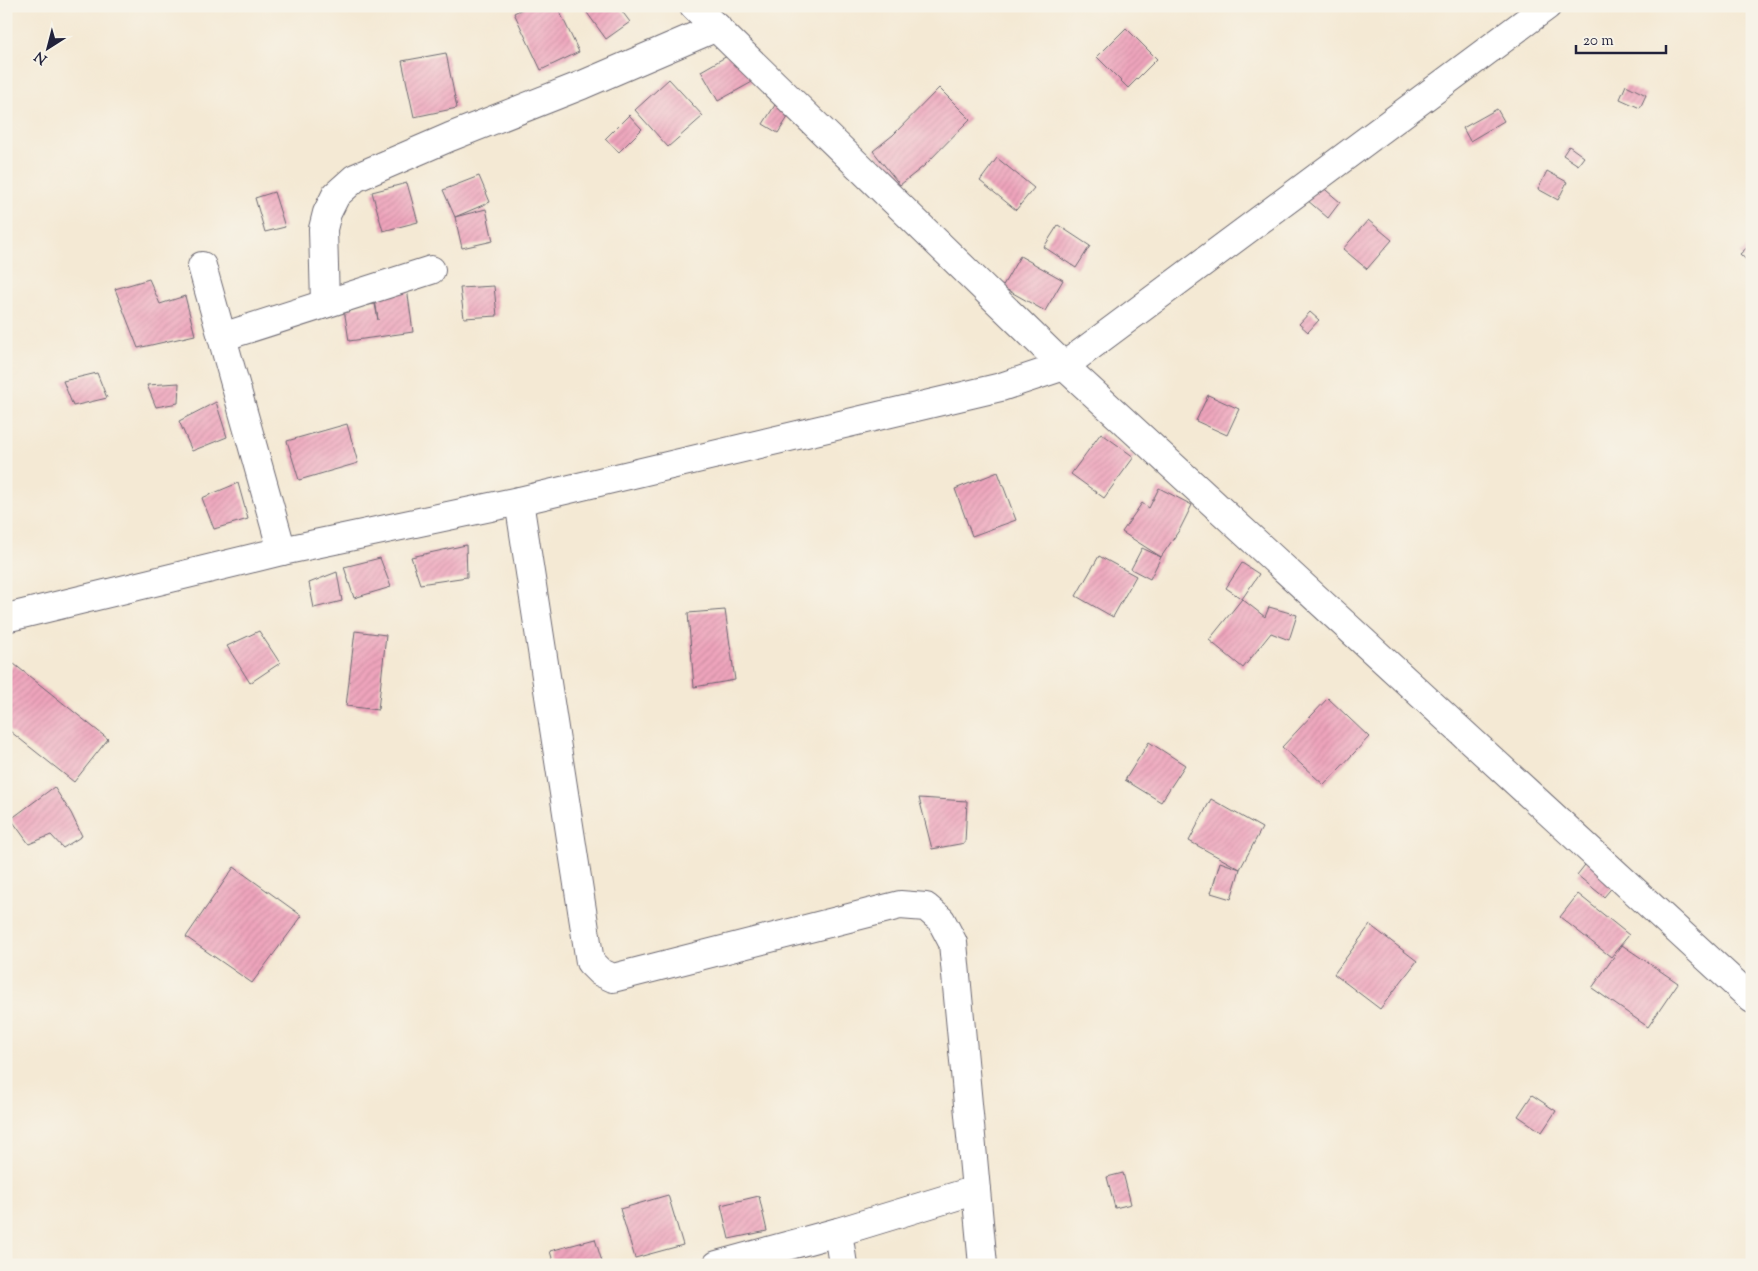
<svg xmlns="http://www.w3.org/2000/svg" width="1758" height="1271" viewBox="0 0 1758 1271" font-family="'Sorts Mill Goudy',serif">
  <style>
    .building { fill: url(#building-hatch) }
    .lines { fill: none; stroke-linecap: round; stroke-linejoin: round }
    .minor-casing { stroke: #6c6871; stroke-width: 30 }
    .minor { stroke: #fff; stroke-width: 28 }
  </style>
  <defs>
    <pattern id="building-hatch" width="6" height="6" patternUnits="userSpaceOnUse" patternTransform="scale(1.25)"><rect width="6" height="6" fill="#eea4bc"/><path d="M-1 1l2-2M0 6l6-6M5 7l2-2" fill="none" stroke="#cc8da2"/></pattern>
  </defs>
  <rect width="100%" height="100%" fill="#f7f3e8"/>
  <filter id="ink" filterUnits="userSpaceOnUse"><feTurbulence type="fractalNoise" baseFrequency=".02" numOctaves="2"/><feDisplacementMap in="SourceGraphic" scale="10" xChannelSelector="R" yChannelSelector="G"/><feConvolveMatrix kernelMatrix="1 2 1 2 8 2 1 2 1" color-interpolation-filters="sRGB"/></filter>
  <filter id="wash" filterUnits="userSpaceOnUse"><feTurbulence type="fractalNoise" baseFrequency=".0096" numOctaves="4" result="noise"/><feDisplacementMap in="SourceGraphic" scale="20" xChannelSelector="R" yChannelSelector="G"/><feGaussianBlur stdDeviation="1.12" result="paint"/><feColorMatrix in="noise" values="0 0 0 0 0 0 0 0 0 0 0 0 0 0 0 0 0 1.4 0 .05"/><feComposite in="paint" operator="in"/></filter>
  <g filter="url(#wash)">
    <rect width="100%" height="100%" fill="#f4e9d4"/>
    <g id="blocks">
      <!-- building -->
      <g class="building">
        <polygon points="528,6 557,6 579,52 541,70 514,13"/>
        <polygon points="591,6 618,6 630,22 606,39 585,10"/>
        <polygon points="1126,28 1157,59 1128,88 1097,57"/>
        <polygon points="736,51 754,81 718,101 701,71"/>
        <polygon points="446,53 457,108 414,117 402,61"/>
        <polygon points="669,79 703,116 668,147 635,110"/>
        <polygon points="1626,85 1646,95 1640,108 1620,99"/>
        <polygon points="939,88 970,119 924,166 900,185 873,151 893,135"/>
        <polygon points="775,105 790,114 778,133 763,124"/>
        <polygon points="1497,109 1504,121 1470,141 1463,128"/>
        <polygon points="629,115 642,129 619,152 605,139"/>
        <polygon points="1569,146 1584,157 1578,165 1563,155"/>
        <polygon points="997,158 1034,188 1016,210 980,181"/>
        <polygon points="1547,171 1567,182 1558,200 1538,189"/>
        <polygon points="479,176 490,202 455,217 486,209 493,241 462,248 455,217 443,190"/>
        <polygon points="407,183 418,222 383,231 372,192"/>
        <polygon points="1320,185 1340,202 1328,218 1307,200"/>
        <polygon points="274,192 285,227 265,232 255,198"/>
        <polygon points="1368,220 1392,240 1367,269 1343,249"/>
        <polygon points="1058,225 1090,246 1076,268 1044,247"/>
        <polygon points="1752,243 1752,265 1740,254"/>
        <polygon points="1020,256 1063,280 1045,311 1002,287"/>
        <polygon points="149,279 160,304 185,296 195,335 138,348 115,289"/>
        <polygon points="494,286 497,316 464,318 460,288"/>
        <polygon points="407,288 413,332 349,341 344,309 375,304 378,320 374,292"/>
        <polygon points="1310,312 1319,320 1308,332 1299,324"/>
        <polygon points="97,373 107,398 73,406 63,381"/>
        <polygon points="179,383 178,403 156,407 147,385"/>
        <polygon points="1208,395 1239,409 1227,435 1196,421"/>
        <polygon points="216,402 227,437 192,451 179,421"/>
        <polygon points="347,424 358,463 299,480 287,441"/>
        <polygon points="1101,433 1134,457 1104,498 1071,474"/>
        <polygon points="998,472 1016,520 972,536 955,489"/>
        <polygon points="238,483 248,519 214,529 202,498"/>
        <polygon points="1159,488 1192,505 1180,529 1161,557 1122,532 1142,503 1149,508"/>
        <polygon points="466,545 467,577 420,584 411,557"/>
        <polygon points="1142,548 1161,557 1150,579 1131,569"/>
        <polygon points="1099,556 1136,576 1113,617 1076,596"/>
        <polygon points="380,558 391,587 354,598 344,567"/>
        <polygon points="1242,563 1259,574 1242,599 1226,588"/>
        <polygon points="337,572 342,601 314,608 309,583"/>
        <polygon points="1242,599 1265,617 1269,607 1297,615 1289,640 1271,633 1243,668 1209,640"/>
        <polygon points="725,610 735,680 694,687 688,613"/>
        <polygon points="259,631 280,663 250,683 227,646"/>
        <polygon points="355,631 386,635 378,710 346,706"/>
        <polygon points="14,664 108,739 74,782 6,728 6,673"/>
        <polygon points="1328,698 1369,737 1324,785 1282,747"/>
        <polygon points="1149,742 1185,765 1161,802 1125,780"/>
        <polygon points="54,787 71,813 82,836 63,848 51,835 29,844 11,819"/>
        <polygon points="919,798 967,801 965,843 932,849"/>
        <polygon points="1211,799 1262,828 1240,869 1231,899 1211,893 1220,862 1240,869 1189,841"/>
        <polygon points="1592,856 1620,878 1604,897 1577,875"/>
        <polygon points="234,867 302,916 252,983 186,937"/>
        <polygon points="1578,894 1629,935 1611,957 1560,917"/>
        <polygon points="1370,925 1417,961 1380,1009 1334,974"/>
        <polygon points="1622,945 1678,983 1648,1027 1592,988"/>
        <polygon points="1532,1095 1556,1111 1542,1132 1518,1116"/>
        <polygon points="1123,1173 1131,1204 1115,1208 1107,1177"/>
        <polygon points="668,1195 683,1245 635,1258 620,1209"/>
        <polygon points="759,1196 767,1231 729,1239 721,1205"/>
        <polygon points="595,1239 603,1265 554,1265 550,1251"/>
      </g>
    </g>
  </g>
  <g filter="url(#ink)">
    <use href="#blocks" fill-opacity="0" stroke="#6c6871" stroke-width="1"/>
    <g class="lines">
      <!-- minor casing -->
      <g class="minor-casing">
        <g id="minor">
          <polyline points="694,6 1064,366 1752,999"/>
          <polyline points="202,266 282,551"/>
          <polyline points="325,303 323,229 327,213 336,195 355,178 450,137 582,85 717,27"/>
          <polyline points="222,337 431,270"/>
          <polyline points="519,501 590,962 600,972 613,978 900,905 926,907 941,920 953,943 983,1265"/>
          <polyline points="6,618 282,551 519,501 1001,387 1064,366 1547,6"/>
          <polyline points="838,1232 843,1265"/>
          <polyline points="717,1265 838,1232 976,1190"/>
        </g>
      </g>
      <!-- minor -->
      <use href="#minor" class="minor"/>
    </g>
  </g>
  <!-- margin -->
  <rect width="1758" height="1271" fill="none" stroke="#f7f3e8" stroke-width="25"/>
  <!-- north arrow -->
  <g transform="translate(48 48) rotate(216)" stroke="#f7f3e8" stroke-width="4" paint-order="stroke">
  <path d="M0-4L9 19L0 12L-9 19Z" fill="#22223b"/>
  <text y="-8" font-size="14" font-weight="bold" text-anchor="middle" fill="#22223b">N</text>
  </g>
  <!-- scale -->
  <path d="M1576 45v8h90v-8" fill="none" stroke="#22223b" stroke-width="2.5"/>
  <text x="1583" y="45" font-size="15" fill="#22223b" stroke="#f7f3e8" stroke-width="4" paint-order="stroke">20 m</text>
</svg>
